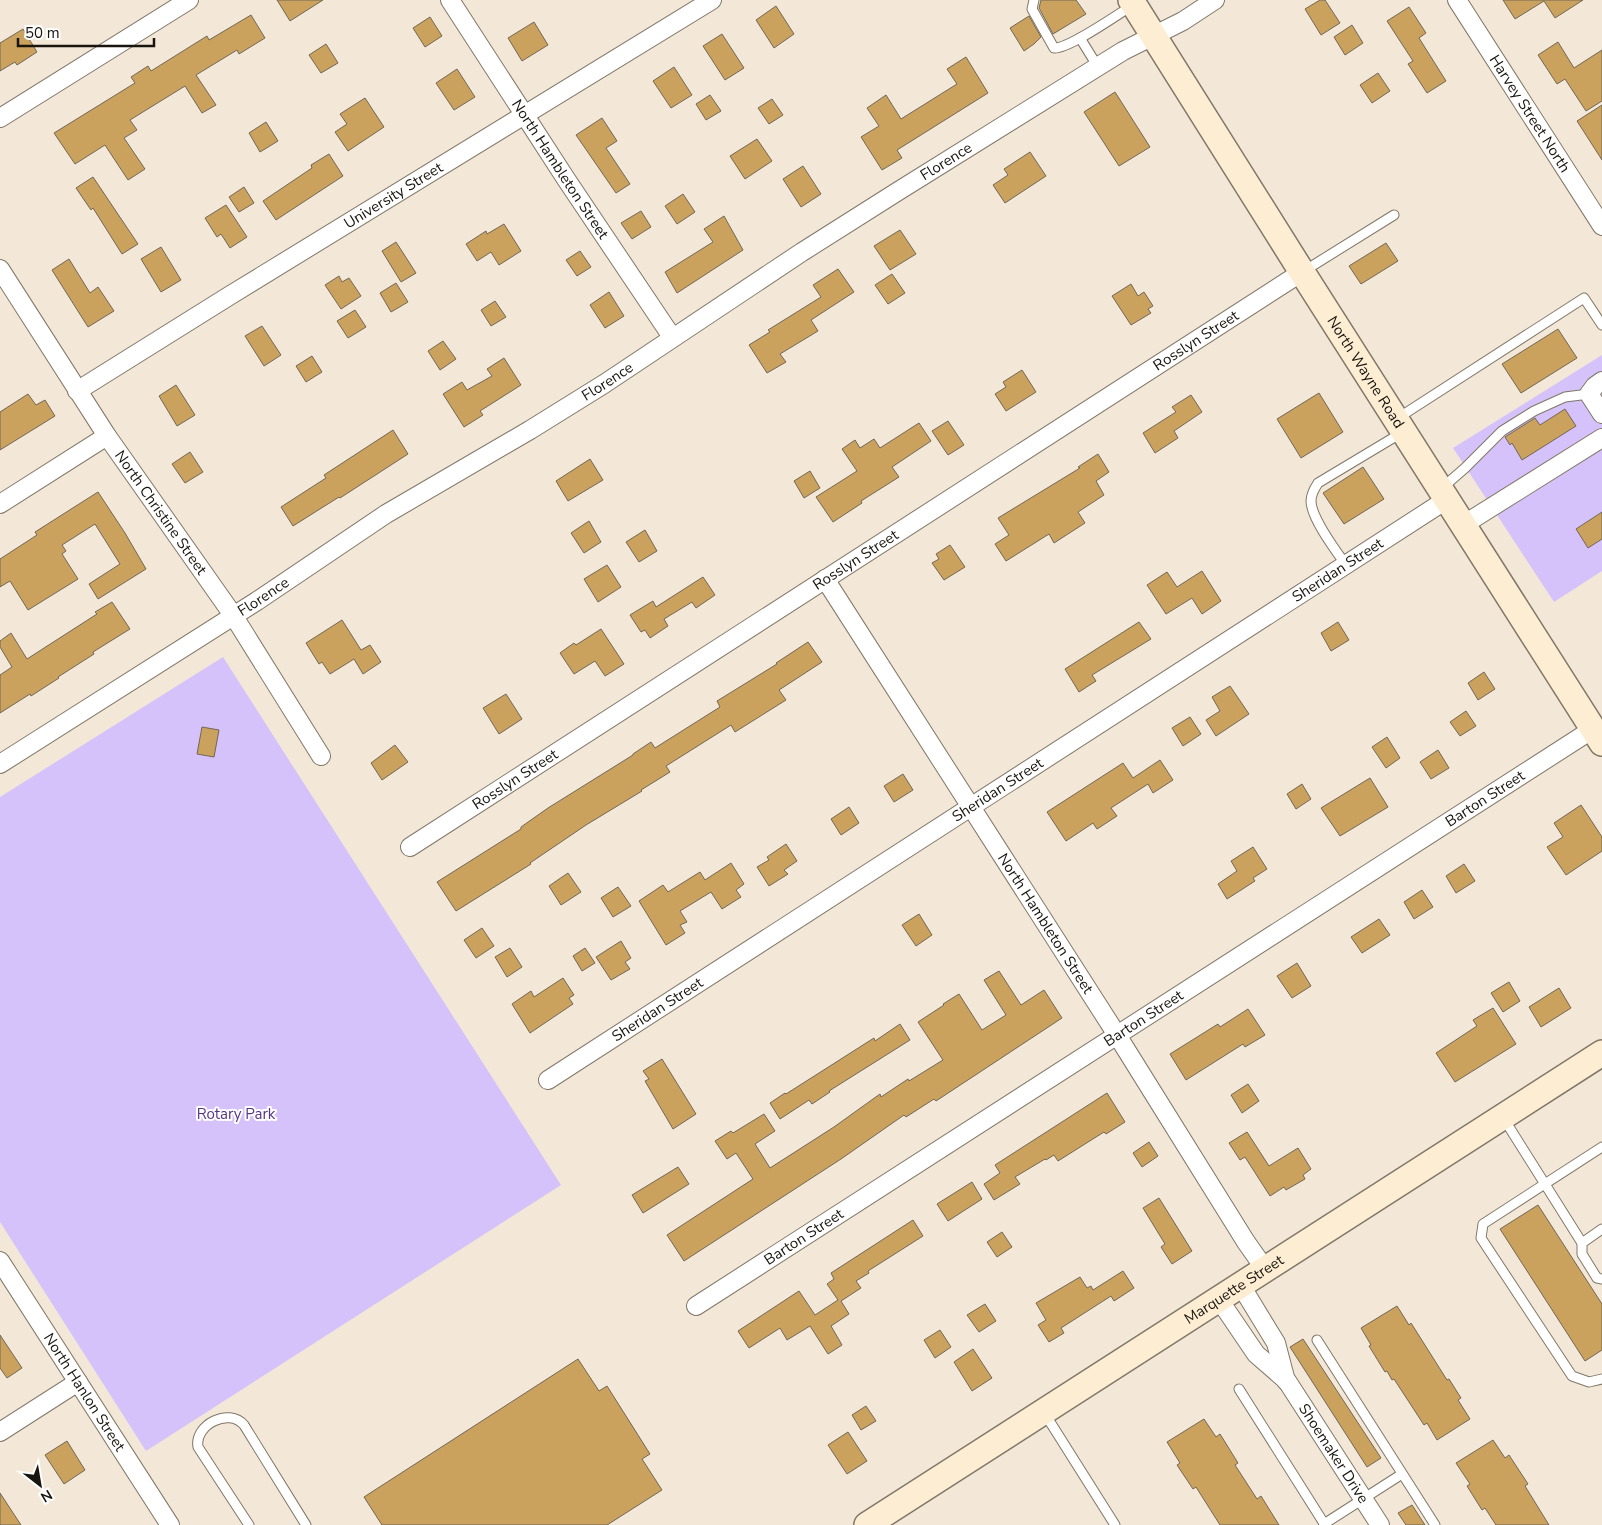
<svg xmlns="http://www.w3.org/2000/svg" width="1602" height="1525" viewBox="0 0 1602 1525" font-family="'Nunito Sans',sans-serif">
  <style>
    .green { fill: #d5c2fa }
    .building { fill: #cba25d; stroke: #716758 }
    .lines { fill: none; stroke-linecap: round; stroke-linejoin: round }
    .lane-casing { stroke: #817768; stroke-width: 11 }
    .street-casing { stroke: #817768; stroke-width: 20 }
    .secondary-casing { stroke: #817768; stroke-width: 28 }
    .lane { stroke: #fff; stroke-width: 9 }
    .street { stroke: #fff; stroke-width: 18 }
    .secondary { stroke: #fdeed3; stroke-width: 25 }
    .labels { text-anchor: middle; stroke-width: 4; stroke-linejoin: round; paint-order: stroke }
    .street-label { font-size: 15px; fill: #18140e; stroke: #fff }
    .park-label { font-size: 15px; fill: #573585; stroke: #fff }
  </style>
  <rect width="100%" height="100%" fill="#f3e8d7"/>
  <!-- green -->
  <g class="green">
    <polygon points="1602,355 1602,571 1554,602 1453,448"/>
    <polygon points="223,657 561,1185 146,1451 0,1222 0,797"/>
  </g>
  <!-- building -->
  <g class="building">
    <polygon points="277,0 323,0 290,21"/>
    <polygon points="1041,0 1076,0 1086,14 1053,34 1039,8"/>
    <polygon points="1320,0 1325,0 1340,23 1321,35 1305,9"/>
    <polygon points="1503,0 1583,0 1555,18 1544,1 1515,19"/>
    <polygon points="776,6 794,34 774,48 756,20"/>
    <polygon points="1409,7 1426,33 1419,38 1446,81 1427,93 1408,64 1413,61 1387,21"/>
    <polygon points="251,15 265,38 239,54 237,50 196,75 216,105 202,113 185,86 130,120 137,130 124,138 145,169 128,180 105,145 75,164 54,133 135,83 131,77 148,66 151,71 207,36 209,40"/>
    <polygon points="1029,16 1041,37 1034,44 1024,51 1010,28"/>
    <polygon points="430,17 442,36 425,47 413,28"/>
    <polygon points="534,22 548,45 522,61 508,38"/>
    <polygon points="1352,25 1363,43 1345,55 1334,37"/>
    <polygon points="23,29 37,52 17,65 15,62 0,71 0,43"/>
    <polygon points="722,34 744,68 725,80 703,46"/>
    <polygon points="1558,42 1574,68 1602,50 1602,101 1586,111 1565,79 1557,84 1538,55"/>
    <polygon points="326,44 338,63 321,73 309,55"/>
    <polygon points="966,57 988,93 897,150 902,158 882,170 861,137 879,126 867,108 886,95 901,119 957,84 947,69"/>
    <polygon points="674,67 692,95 671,108 653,81"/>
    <polygon points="457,69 475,97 454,110 436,83"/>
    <polygon points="1378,73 1390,91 1372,103 1360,85"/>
    <polygon points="1115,92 1150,147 1119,166 1084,112"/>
    <polygon points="710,95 721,111 706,120 696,104"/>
    <polygon points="365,98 384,127 348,151 335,132 347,124 340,114"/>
    <polygon points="772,99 783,115 769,124 758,108"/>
    <polygon points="1602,105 1602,160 1577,121"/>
    <polygon points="602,118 617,141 606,148 630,184 616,193 576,135"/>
    <polygon points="266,122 278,141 260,152 249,133"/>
    <polygon points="757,139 772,161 745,179 730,156"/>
    <polygon points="1030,152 1046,176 1005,203 993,185 1008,175 1004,169"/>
    <polygon points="329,154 343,176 276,220 263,201 312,168 311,165"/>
    <polygon points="803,166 821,194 801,207 783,179"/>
    <polygon points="93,177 138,244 122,254 93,208 91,210 76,188"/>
    <polygon points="244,187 254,203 239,212 229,197"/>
    <polygon points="683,194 695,212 677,224 665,206"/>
    <polygon points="226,205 247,237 230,248 221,234 217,237 205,218"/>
    <polygon points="641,211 651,227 632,239 621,223"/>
    <polygon points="724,216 743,250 677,293 665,272 713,242 704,229"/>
    <polygon points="504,224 521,251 499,265 491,252 477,261 466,244 486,231 487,234"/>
    <polygon points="900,230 916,254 890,270 874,246"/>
    <polygon points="396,242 416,273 401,282 382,251"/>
    <polygon points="1386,243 1398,261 1361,284 1349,266"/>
    <polygon points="161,247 181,280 161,292 141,259"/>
    <polygon points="580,251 591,267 577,276 566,260"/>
    <polygon points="69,259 90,293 98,287 114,311 88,327 52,270"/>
    <polygon points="838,269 854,292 811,320 818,331 780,354 786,362 767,373 749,345 770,332 768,330 821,297 813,285"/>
    <polygon points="892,274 905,293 888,304 875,285"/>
    <polygon points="339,276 342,282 349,278 361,296 341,309 325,285"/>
    <polygon points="396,283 408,302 391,312 380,293"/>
    <polygon points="1131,284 1138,296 1144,292 1153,306 1148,309 1151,313 1131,325 1112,296"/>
    <polygon points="609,292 624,316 605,328 590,305"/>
    <polygon points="495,301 506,317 491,326 481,310"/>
    <polygon points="355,310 366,327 348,338 337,321"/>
    <polygon points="262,326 281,355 264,366 245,336"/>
    <polygon points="1558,329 1577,358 1521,393 1502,364"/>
    <polygon points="443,341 456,359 440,370 428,351"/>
    <polygon points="312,356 322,372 306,382 296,366"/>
    <polygon points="504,358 521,385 480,411 483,415 464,427 443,394 462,382 467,390 492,376 487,369"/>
    <polygon points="1022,370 1036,392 1006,411 995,394 1006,387 1003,382"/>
    <polygon points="176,385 195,415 177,426 159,396"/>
    <polygon points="1319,393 1343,432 1301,458 1277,419"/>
    <polygon points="28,394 36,405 45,400 55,416 0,450 0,412"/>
    <polygon points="1191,395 1202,412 1174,431 1178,438 1155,453 1143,433 1176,412 1172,407"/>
    <polygon points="1565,409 1576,426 1522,460 1512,443 1510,445 1505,437 1535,418 1540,425"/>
    <polygon points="948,421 964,445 948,455 932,431"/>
    <polygon points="919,423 931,441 892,467 899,477 861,501 862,503 833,522 816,497 857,471 842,449 855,440 860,448 874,439 880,448"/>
    <polygon points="393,430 408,454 340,498 339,497 293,526 281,507 326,478 324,475"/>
    <polygon points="190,452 203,472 185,483 172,464"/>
    <polygon points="1098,454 1109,472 1096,481 1104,495 1078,512 1085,523 1054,543 1049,534 1006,561 995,544 1009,535 998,518 1080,468 1078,467"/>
    <polygon points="590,459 603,480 568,501 556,481"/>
    <polygon points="1363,467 1384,499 1344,524 1323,493"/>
    <polygon points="810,471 820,488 804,498 794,481"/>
    <polygon points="98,492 125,533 146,569 98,599 89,584 120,564 95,524 62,545 66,551 62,554 78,579 28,610 10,581 0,587 0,559 37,535 35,532"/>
    <polygon points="1602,512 1602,539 1588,548 1576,529"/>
    <polygon points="589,521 601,542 584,553 571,533"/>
    <polygon points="645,530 657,551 639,562 626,542"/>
    <polygon points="950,545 965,567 944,580 932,563 939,559 936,554"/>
    <polygon points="607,565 621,587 598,602 584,579"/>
    <polygon points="1202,571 1221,601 1202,614 1192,598 1166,614 1147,585 1167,572 1177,587"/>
    <polygon points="703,577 715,595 696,608 692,602 664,619 668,626 650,638 645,630 641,632 630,615 653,601 656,607"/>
    <polygon points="112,602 130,629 93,652 94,654 58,677 59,678 31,696 30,694 0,713 0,675 12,667 0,647 0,641 11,633 27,659 97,614 95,612"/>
    <polygon points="342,620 361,650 370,645 381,662 363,674 354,659 330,674 322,662 319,664 306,643"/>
    <polygon points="1139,622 1151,639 1092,675 1096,681 1079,692 1065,669"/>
    <polygon points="1338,622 1349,640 1331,651 1321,633"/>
    <polygon points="601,629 624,664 605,676 595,661 574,674 560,653 574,643 576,645"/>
    <polygon points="808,642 822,662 779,690 786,700 735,732 731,725 666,766 670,772 641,790 642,791 586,825 530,863 531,864 456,911 437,882 521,829 521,827 548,808 633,755 633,754 651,742 655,748 720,707 717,701 777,664 776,663"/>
    <polygon points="1484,672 1495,689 1478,700 1468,683"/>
    <polygon points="1230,686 1249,714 1216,736 1206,720 1220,711 1212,697"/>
    <polygon points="506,694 522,719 499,734 483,708"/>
    <polygon points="1466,711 1476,726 1460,736 1450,722"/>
    <polygon points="1190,717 1201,734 1183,746 1172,728"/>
    <polygon points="202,727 219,730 214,757 197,754"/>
    <polygon points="1387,737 1400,758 1386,768 1372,747"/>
    <polygon points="395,745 408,762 382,780 371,763"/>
    <polygon points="1438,750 1449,768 1431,779 1420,762"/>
    <polygon points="1160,760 1173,780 1153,793 1148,784 1114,806 1111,808 1117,816 1097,829 1093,823 1066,841 1047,812 1123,763 1133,778"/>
    <polygon points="903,774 913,790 894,802 884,786"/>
    <polygon points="1370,778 1388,807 1340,836 1321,808"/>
    <polygon points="1302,784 1311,799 1296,809 1287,794"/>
    <polygon points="1581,805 1602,837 1602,851 1566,875 1547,847 1563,837 1554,823"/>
    <polygon points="849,807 859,823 841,835 831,819"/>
    <polygon points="786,844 797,861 784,870 788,874 769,886 757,867 769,860 767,857"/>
    <polygon points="1253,847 1267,869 1253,878 1255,881 1227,899 1218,884 1237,871 1231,861"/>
    <polygon points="731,863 744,884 736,890 741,897 722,909 711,892 680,911 687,922 680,925 685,933 666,945 639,901 663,885 668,892 700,872 705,880"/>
    <polygon points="1464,864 1475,881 1456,893 1446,876"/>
    <polygon points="568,873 581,892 561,905 549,886"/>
    <polygon points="618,887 631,906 613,917 601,898"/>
    <polygon points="1422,890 1433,907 1414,919 1404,902"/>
    <polygon points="919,914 932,935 916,946 902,925"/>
    <polygon points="1379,919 1390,935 1362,953 1351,937"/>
    <polygon points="482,928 494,946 476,958 464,940"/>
    <polygon points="621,941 631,958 625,962 630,969 611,980 596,957"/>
    <polygon points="510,948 522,967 507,977 495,957"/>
    <polygon points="585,948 595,963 582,971 573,956"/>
    <polygon points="1297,963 1311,986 1292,998 1277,976"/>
    <polygon points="999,971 1021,1005 1044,990 1062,1018 936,1101 934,1099 906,1117 904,1115 841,1159 684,1261 667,1235 753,1179 736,1153 727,1159 715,1141 731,1131 733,1133 764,1114 775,1131 755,1144 770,1168 834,1127 880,1094 881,1097 908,1079 909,1081 943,1060 918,1022 944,1005 943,1004 959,994 982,1030 1006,1015 984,980"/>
    <polygon points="563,978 574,995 569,998 573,1004 530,1033 512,1004 531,991 534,997"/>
    <polygon points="1509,982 1520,1001 1503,1012 1491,993"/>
    <polygon points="1559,988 1571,1008 1541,1027 1529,1007"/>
    <polygon points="1493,1008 1516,1044 1455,1082 1436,1053 1477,1026 1473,1020"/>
    <polygon points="1248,1009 1265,1035 1245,1047 1243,1044 1186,1080 1170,1054 1218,1024 1220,1027"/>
    <polygon points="900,1024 910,1040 829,1091 830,1092 812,1104 809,1100 780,1119 770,1103 785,1093 786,1094 874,1038 875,1041"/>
    <polygon points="662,1059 696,1114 673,1129 645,1081 649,1079 643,1071"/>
    <polygon points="1248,1084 1259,1101 1242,1113 1231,1095"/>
    <polygon points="1107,1093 1125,1122 1106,1134 1104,1132 1058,1161 1054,1155 1046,1160 1045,1159 1015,1177 1020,1184 994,1200 984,1184 1000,1173 995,1165"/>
    <polygon points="1247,1132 1269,1166 1298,1148 1311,1169 1303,1175 1305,1179 1286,1190 1284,1187 1270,1196 1245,1157 1240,1160 1229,1143"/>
    <polygon points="1149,1142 1158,1156 1142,1167 1133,1153"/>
    <polygon points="678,1167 689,1184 643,1213 632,1195"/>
    <polygon points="972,1182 982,1199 948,1221 937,1204"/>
    <polygon points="1159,1198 1192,1251 1172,1264 1161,1247 1165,1244 1143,1208"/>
    <polygon points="1538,1205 1602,1304 1602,1350 1585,1361 1500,1229"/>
    <polygon points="913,1220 923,1236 868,1271 869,1273 856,1281 861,1288 841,1301 849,1314 831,1326 842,1345 828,1354 810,1326 787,1340 780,1328 749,1348 738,1331 799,1291 815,1315 838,1300 827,1284 834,1279 831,1273"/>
    <polygon points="1002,1232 1012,1247 997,1257 987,1242"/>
    <polygon points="1123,1271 1134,1288 1114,1301 1111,1296 1061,1328 1064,1333 1049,1342 1038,1325 1046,1320 1036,1303 1080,1277 1087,1288 1091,1286 1093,1290"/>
    <polygon points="985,1304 996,1321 979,1332 967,1315"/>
    <polygon points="1397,1306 1409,1325 1411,1323 1447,1380 1449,1379 1461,1398 1458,1400 1470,1419 1437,1440 1427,1423 1424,1425 1394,1379 1392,1380 1387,1371 1385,1372 1369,1346 1371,1345 1361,1328"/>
    <polygon points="940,1330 951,1347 935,1358 924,1340"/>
    <polygon points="0,1335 22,1368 7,1378 0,1368"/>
    <polygon points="1303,1339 1381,1458 1367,1467 1290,1347"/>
    <polygon points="973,1349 992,1378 972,1391 954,1362"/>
    <polygon points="578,1359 599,1391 607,1386 650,1454 642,1459 662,1490 607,1525 382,1525 364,1497"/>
    <polygon points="866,1406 876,1421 861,1430 852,1415"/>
    <polygon points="1204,1419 1216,1437 1220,1434 1238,1463 1235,1465 1257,1499 1261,1496 1279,1525 1220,1525 1196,1487 1193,1489 1177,1465 1180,1463 1167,1442"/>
    <polygon points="848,1432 867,1461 847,1474 828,1445"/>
    <polygon points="1493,1440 1505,1458 1509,1455 1528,1484 1525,1486 1549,1525 1496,1525 1485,1508 1482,1510 1467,1486 1470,1484 1456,1463"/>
    <polygon points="67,1441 85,1470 64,1484 45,1455"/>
    <polygon points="0,1493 21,1525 0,1525"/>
    <polygon points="1412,1505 1425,1525 1406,1525 1398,1513"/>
  </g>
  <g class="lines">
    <!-- lane casing -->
    <g class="lane-casing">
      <g id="lane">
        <path d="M 1034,0 L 1032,9 L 1054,48 C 1069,49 1118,14 1133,5"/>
        <polyline points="1080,38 1098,67"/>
        <polyline points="1304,271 1394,215"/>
        <polyline points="1398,418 1584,298 1602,325"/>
        <polyline points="1442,488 1465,468 1502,431 1534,411 1565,397 1589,394"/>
        <path d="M 1346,565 C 1336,551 1311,518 1311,501 C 1311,494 1314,489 1318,483 L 1403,432"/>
        <polyline points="1504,1119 1582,1243"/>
        <polyline points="1602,1147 1483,1224 1481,1238 1572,1376 1589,1382 1602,1379"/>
        <polyline points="1602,1229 1582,1243 1582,1254 1597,1278 1602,1279"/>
        <polyline points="1317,1340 1435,1525"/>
        <polyline points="1239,1389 1325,1525"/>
        <polyline points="1045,1414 1115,1525"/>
        <polyline points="1324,1524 1402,1474"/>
        <path d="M 249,1525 L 198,1447 C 194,1425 229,1407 244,1425 L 306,1525"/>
      </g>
    </g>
    <!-- street casing -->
    <g class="street-casing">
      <g id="street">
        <path id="s1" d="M 450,0 L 566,179 L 672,337"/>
        <path id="s2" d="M 1457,0 L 1602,226"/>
        <polyline points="0,118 189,0"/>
        <path id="s3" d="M 0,269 L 107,436 L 233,615 L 321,756"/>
        <polyline points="1602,381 1595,386 1589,394 1602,414"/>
        <path id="s4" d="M 77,391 L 229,296 L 712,0"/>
        <polyline points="0,504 107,436"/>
        <polyline points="1463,525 1602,438"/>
        <path id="s5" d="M 825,579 L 1117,1035 L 1246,1242 L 1265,1269"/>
        <path id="s6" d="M 0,764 L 257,601 L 386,514 L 530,430 L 604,384 L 802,252 L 900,190 L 1123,51 L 1183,21 L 1215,0"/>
        <path id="s7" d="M 410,847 L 1302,272"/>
        <path id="s8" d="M 548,1080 L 1446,500"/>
        <path id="s9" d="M 0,1261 L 170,1525"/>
        <polyline points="1240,1284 1276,1343 1286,1381"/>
        <path id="s10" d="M 1218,1298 L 1256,1354 L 1287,1381 L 1380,1525"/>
        <path id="s11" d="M 696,1306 L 1593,729"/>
        <polyline points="0,1432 78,1382"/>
      </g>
    </g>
    <!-- secondary casing -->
    <g class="secondary-casing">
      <g id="secondary">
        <path id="s12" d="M 1131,0 L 1302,272 L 1602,743"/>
        <path id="s13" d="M 867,1525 L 1602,1053"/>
      </g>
    </g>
    <!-- lane -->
    <use href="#lane" class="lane"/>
    <!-- street -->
    <use href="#street" class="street"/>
    <!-- secondary -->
    <use href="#secondary" class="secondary"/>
  </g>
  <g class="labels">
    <!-- street labels -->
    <g class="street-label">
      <text dy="5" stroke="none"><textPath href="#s2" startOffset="135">Harvey Street North</textPath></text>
      <text dy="5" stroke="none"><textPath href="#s6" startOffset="1122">Florence</textPath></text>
      <text dy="5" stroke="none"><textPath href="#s1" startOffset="202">North Hambleton Street</textPath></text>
      <text dy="5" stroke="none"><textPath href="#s4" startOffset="372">University Street</textPath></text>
      <text dy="5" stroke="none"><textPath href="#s7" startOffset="935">Rosslyn Street</textPath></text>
      <text dy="5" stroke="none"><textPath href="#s12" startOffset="440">North Wayne Road</textPath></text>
      <text dy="5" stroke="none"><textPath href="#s6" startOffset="718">Florence</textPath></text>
      <text dy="5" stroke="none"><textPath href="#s3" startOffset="292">North Christine Street</textPath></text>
      <text dy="5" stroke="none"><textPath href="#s7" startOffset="530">Rosslyn Street</textPath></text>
      <text dy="5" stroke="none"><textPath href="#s8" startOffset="940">Sheridan Street</textPath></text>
      <text dy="5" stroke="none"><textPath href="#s6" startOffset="312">Florence</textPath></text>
      <text dy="5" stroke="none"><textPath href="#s7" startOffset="125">Rosslyn Street</textPath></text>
      <text dy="5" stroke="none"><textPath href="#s8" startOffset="535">Sheridan Street</textPath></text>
      <text dy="5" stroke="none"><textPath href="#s11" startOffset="938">Barton Street</textPath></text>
      <text dy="5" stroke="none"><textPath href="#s5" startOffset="409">North Hambleton Street</textPath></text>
      <text dy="5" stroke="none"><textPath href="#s8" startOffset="130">Sheridan Street</textPath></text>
      <text dy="5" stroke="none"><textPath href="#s11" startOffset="532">Barton Street</textPath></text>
      <text dy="5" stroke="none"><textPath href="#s11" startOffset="128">Barton Street</textPath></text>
      <text dy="5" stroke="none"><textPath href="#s13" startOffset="436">Marquette Street</textPath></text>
      <text dy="5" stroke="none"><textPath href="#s9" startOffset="156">North Hanlon Street</textPath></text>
      <text dy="5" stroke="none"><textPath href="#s10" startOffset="195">Shoemaker Drive</textPath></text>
    </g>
    <!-- park labels -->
    <g class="park-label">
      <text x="236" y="1119">Rotary Park</text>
    </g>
  </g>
  <!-- north arrow -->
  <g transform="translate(40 1485) rotate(149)" stroke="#ffffff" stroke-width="4" paint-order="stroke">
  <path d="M0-4L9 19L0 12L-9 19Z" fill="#18140e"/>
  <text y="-8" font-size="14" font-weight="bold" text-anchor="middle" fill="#18140e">N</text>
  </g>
  <!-- scale -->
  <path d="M18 38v8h136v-8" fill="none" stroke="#18140e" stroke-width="2.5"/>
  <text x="25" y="38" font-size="15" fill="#18140e" stroke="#ffffff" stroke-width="4" paint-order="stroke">50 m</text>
</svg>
